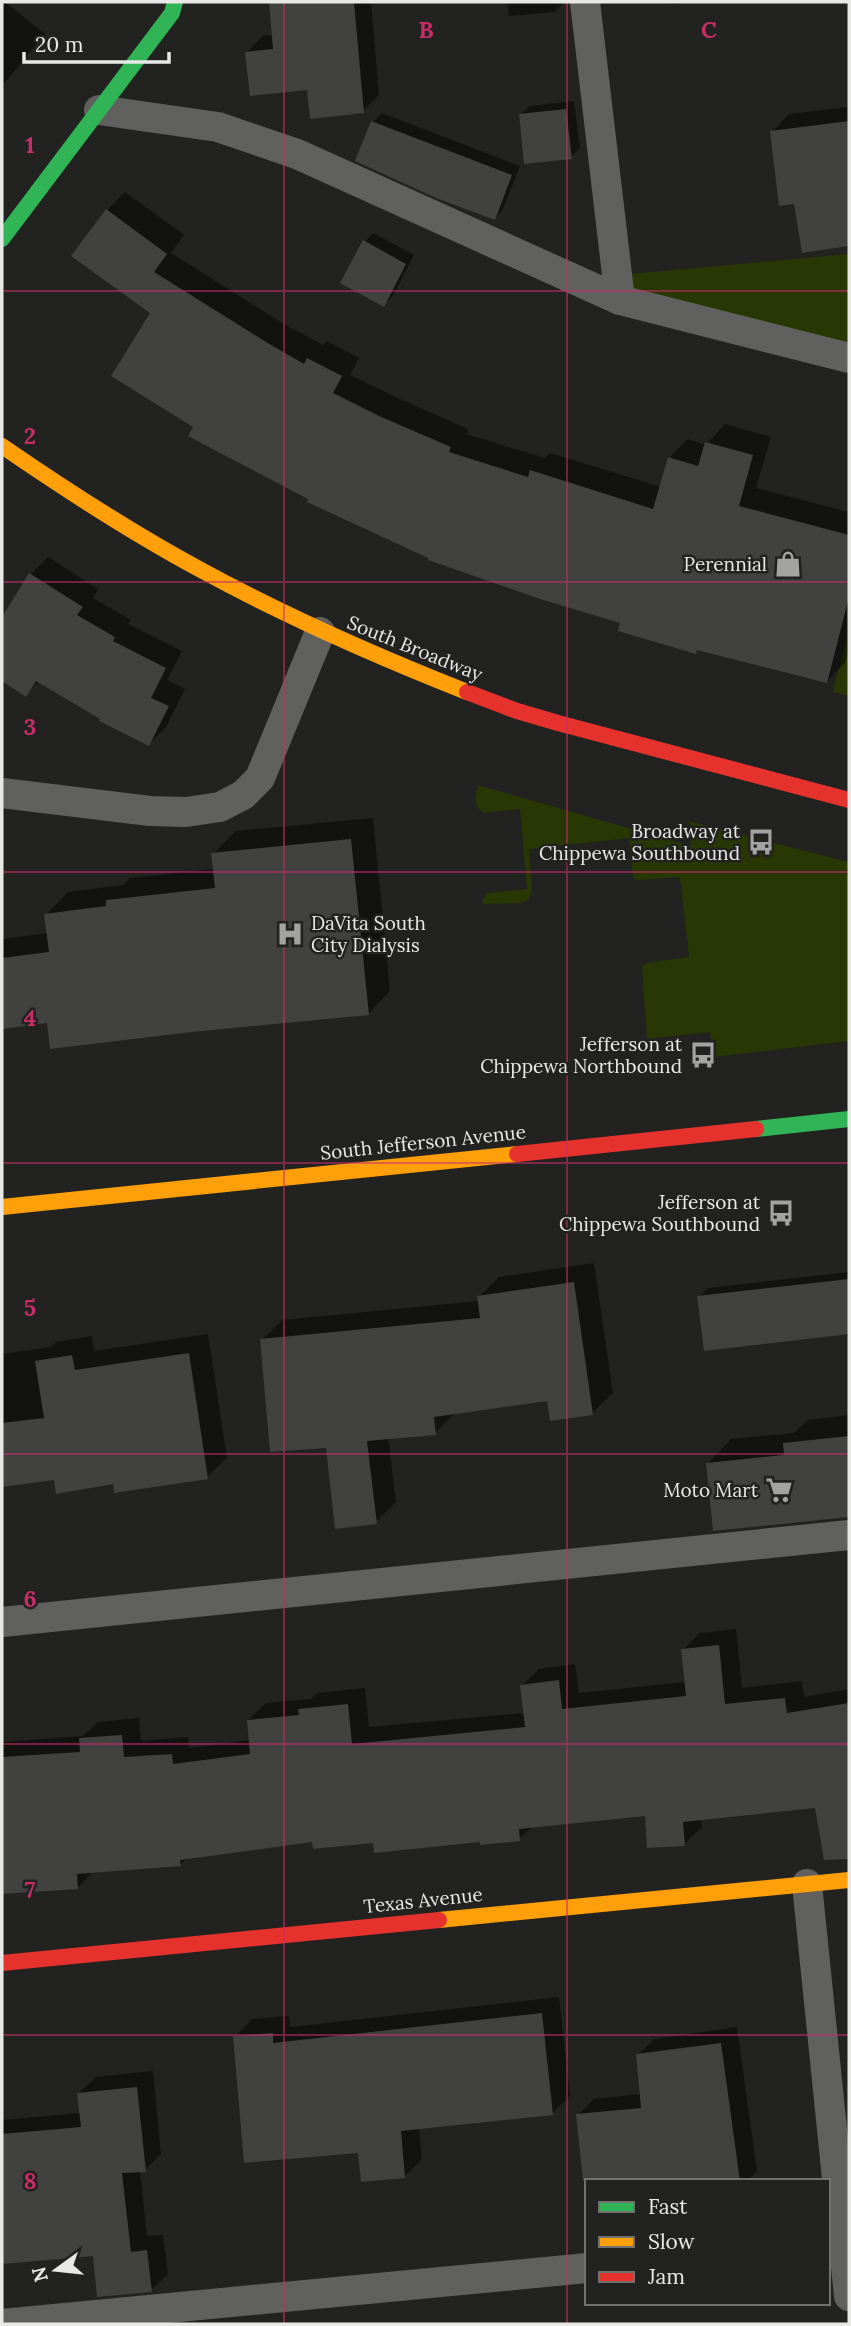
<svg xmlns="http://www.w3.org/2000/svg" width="851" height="2326" viewBox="0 0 851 2326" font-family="Lora,serif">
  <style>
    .green { fill: #283704 }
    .shadow { fill: #0007 }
    .building { fill: #414140 }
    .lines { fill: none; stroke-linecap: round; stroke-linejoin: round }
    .lane { stroke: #60615f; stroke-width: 30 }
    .fast { stroke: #30b455; stroke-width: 16 }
    .slow { stroke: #ff9f0a; stroke-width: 16 }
    .jam { stroke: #e5322d; stroke-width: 16 }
    .grid { fill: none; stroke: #c62d69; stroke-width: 2; stroke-opacity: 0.55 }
    .labels { text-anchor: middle; stroke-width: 5; stroke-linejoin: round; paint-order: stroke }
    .poi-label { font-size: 19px; fill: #e8e9e7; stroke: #222320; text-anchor: end }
    .street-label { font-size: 19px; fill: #e8e9e7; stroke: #222320 }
    .grid-label { font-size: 23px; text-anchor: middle; font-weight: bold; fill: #c62d69; stroke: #222320; stroke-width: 5; stroke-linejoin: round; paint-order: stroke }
  </style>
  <rect width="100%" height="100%" fill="#222221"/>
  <!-- green -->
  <g class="green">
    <polygon points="849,254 849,348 631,290 630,274"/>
    <polygon points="849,629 849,696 833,692"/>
    <polygon points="478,785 691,846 689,821 849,862 849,1041 713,1057 710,1032 647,1039 642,967 646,963 689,957 680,877 639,880 633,878 629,838 529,849 532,891 529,899 521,903 483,904 483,899 487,893 527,889 520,809 484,813 477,807 475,799"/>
  </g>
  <!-- shadow -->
  <g class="shadow">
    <polygon points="2,2 5,2 45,34 2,86"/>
    <polygon points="271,2 371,2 379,95 363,111 309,88 247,52 263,36 274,35"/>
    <polygon points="507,2 564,2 555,12 509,16"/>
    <polygon points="670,2 695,2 670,4"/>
    <polygon points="574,101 580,148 571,157 521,114 530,106"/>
    <polygon points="849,107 849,244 803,251 795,202 772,132 789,114"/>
    <polygon points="382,113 520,166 503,209 495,218 358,160 373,122"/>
    <polygon points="125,192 184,235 171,253 284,324 323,345 327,341 359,358 350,375 398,398 468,429 466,434 545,458 550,453 661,487 669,458 688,439 706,445 725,424 771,437 756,488 849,512 849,647 845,663 827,681 699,648 696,652 310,499 195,426 153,313 107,210"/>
    <polygon points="373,233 414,255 393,296 384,304 365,242"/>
    <polygon points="48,557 98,589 93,598 131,620 128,624 182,651 167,680 185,689 166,727 149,744 39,681 26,694 2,679 2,620 30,575"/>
    <polygon points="373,818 390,991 368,1014 49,1021 2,1027 2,939 48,933 46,915 68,892 123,885 130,878 215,869 213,854 236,831"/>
    <polygon points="594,1263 613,1393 592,1413 548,1399 455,1413 435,1433 388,1437 396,1502 376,1522 262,1340 282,1320 479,1301 479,1297 499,1277"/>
    <polygon points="849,1272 849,1332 705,1349 699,1297 708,1288"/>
    <polygon points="208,1334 227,1458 207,1477 115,1482 55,1478 2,1486 2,1354 51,1347 56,1342 92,1336 94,1351"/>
    <polygon points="849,1415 849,1515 715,1529 708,1463 731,1439 794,1433 808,1420"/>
    <polygon points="736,1629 742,1688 802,1681 804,1697 849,1689 849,1804 817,1809 817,1806 701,1819 702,1827 684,1844 646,1814 533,1826 519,1839 314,1840 188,1857 180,1865 94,1871 77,1888 2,1892 2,1742 83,1736 98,1722 139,1718 141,1741 188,1737 189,1748 250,1740 248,1720 266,1703 311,1699 317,1693 365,1688 369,1727 525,1713 522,1686 539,1669 575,1664 579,1693 686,1682 683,1650 700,1633"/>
    <polygon points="559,1997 570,2096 552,2113 419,2128 422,2159 405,2176 360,2151 235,2037 252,2019 289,2016 290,2027"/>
    <polygon points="737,2027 757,2171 747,2181 587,2181 585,2185 578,2115 594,2099 641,2094 638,2055 654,2039"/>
    <polygon points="153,2071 161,2154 145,2170 140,2170 147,2236 163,2235 168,2274 151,2290 95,2254 2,2262 2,2120 81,2113 79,2093 96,2077"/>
  </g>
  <!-- building -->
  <g class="building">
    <polygon points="269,2 354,2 364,113 310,119 307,90 250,96 245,52 273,49"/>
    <polygon points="566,109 572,159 524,164 519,114"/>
    <polygon points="371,121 512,175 495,220 436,198 355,161"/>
    <polygon points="849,121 849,246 802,253 794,204 779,206 770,131"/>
    <polygon points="106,209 167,254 154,272 266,342 304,364 307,358 342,376 333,393 379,416 451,447 449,452 528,477 530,470 653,509 668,457 698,466 705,442 753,455 739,506 849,535 849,597 827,683 697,650 696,654 618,631 620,623 540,599 428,560 428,558 307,502 308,499 188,436 193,427 111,376 150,313 71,256"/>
    <polygon points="363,240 406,264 384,307 340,283"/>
    <polygon points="29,573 83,607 77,615 115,637 113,641 166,668 151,698 169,706 149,746 99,721 100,719 36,681 26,697 2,681 2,617"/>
    <polygon points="351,839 369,1015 192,1032 50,1049 47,1023 2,1029 2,958 49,952 44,914 106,906 106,900 215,888 211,853"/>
    <polygon points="849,1279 849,1334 704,1351 697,1296"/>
    <polygon points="574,1282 593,1415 550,1421 547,1401 434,1417 436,1435 367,1441 377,1524 335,1529 326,1448 270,1452 260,1339 480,1318 477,1296"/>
    <polygon points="189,1353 208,1479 114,1493 113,1484 56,1494 54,1480 2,1487 2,1423 44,1418 35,1361 72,1355 75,1370"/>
    <polygon points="849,1436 849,1517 713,1531 706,1463 784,1455 783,1443"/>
    <polygon points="719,1645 725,1704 785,1698 787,1713 849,1703 849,1859 824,1860 815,1808 683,1822 685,1846 647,1848 645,1816 519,1829 520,1841 480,1845 480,1842 374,1853 373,1843 313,1849 312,1842 180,1860 181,1866 77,1874 78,1889 2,1894 2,1757 80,1752 79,1738 122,1735 124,1757 172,1754 173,1764 250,1754 247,1720 299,1715 298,1709 348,1704 352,1744 525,1727 520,1685 559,1680 562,1709 686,1696 681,1649"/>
    <polygon points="542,2013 553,2115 401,2131 405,2178 361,2182 358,2153 244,2163 233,2036 273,2033 273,2043"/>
    <polygon points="721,2043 740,2181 583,2181 576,2114 641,2108 636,2054"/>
    <polygon points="137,2087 146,2172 122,2173 131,2252 147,2250 152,2292 97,2297 93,2256 2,2264 2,2134 81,2127 77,2093"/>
  </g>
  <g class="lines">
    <!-- lane -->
    <g class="lane">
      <polyline points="585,2 620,300"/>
      <polyline points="99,110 218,127 297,154 620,300 849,358"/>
      <polyline points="2,793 150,811 186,812 220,807 243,795 260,778 320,632"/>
      <polyline points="2,1622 849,1535"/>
      <polyline points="807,1884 849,2296"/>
      <polyline points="2,2324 587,2268"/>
    </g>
    <!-- fast -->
    <g class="fast">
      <polyline points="2,239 172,13 175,2"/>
      <polyline points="756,1129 849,1119"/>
    </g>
    <!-- slow -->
    <g class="slow">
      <path d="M 2,446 C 66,490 132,533 201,570 C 287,617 376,656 467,692"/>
      <polyline points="2,1207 517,1154"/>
      <polyline points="439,1920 849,1880"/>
    </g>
    <!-- jam -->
    <g class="jam">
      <polyline points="467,692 517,711 558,723 849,800"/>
      <polyline points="517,1154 756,1129"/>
      <polyline points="2,1963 439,1920"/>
    </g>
  </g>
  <!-- grid -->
  <path class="grid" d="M 284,2 L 284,2324M 567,2 L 567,2324M 2,291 L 849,291M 2,582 L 849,582M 2,872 L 849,872M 2,1163 L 849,1163M 2,1454 L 849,1454M 2,1744 L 849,1744M 2,2035 L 849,2035"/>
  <!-- icons -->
  <defs>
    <g id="shop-bare" transform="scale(2.1)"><path d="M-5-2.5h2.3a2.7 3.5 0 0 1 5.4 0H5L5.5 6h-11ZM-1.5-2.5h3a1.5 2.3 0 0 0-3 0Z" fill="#a3a3a2" stroke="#222320" stroke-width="2.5" paint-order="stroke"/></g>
    <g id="bus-bare" transform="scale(2.1)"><path d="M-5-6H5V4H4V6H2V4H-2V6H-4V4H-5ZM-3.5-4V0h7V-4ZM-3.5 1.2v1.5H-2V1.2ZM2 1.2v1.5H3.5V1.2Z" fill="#a3a3a2" stroke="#222320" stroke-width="2.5" paint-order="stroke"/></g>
    <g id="hospital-bare" transform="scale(2.1)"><path d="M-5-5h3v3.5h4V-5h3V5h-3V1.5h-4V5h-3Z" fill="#a3a3a2" stroke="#222320" stroke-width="2.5" paint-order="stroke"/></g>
    <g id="supermarket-bare" transform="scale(2.1)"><path d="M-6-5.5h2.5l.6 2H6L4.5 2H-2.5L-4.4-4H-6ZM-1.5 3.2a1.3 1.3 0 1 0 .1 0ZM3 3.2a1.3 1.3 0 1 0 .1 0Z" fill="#a3a3a2" stroke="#222320" stroke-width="2.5" paint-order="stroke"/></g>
  </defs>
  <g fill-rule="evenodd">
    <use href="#shop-bare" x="788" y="564"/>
    <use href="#bus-bare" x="761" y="842"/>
    <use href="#hospital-bare" x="290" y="934"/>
    <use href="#bus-bare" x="703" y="1055"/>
    <use href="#bus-bare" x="781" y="1213"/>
    <use href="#supermarket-bare" x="779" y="1490"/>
  </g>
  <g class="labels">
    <!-- poi labels -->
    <g class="poi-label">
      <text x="767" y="571">Perennial</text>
      <text x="740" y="838">Broadway at<tspan x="740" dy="22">Chippewa Southbound</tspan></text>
      <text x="311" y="930" text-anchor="start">DaVita South<tspan x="311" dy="22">City Dialysis</tspan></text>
      <text x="682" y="1051">Jefferson at<tspan x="682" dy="22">Chippewa Northbound</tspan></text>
      <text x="760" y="1209">Jefferson at<tspan x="760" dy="22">Chippewa Southbound</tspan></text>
      <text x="758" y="1497">Moto Mart</text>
    </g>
    <!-- street labels -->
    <g class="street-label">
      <text transform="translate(415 648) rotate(22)" y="7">South Broadway</text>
      <text transform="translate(423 1142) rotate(-6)" y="7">South Jefferson Avenue</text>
      <text transform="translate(423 1900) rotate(-6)" y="7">Texas Avenue</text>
    </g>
  </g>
  <g class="grid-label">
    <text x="426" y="38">B</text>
    <text x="709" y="38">C</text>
    <text x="30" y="153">1</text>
    <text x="30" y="444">2</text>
    <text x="30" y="735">3</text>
    <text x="30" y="1026">4</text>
    <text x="30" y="1316">5</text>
    <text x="30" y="1607">6</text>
    <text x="30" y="1898">7</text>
    <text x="30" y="2189">8</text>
  </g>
  <!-- border -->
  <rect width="851" height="2326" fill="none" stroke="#e8e9e7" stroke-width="7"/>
  <!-- legend -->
  <rect x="585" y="2179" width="245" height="126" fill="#222320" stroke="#717270" stroke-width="2"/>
  <rect x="599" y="2202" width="35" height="10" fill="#30b455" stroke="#717270" stroke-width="2"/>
  <text x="648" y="2214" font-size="21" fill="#e8e9e7">Fast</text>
  <rect x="599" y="2237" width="35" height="10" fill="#ff9f0a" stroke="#717270" stroke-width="2"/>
  <text x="648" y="2249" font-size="21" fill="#e8e9e7">Slow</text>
  <rect x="599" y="2272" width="35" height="10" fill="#e5322d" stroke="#717270" stroke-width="2"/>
  <text x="648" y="2284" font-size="21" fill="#e8e9e7">Jam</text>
  <!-- north arrow -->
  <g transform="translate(56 2270) rotate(255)" stroke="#222320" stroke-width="5" paint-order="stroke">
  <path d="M0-5L12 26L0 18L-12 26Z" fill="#e8e9e7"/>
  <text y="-10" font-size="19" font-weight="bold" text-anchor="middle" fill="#e8e9e7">N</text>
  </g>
  <!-- scale -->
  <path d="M24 52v10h145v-10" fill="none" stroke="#e8e9e7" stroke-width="3.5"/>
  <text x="35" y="52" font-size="21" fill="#e8e9e7" stroke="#222320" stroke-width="5" paint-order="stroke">20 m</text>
</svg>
